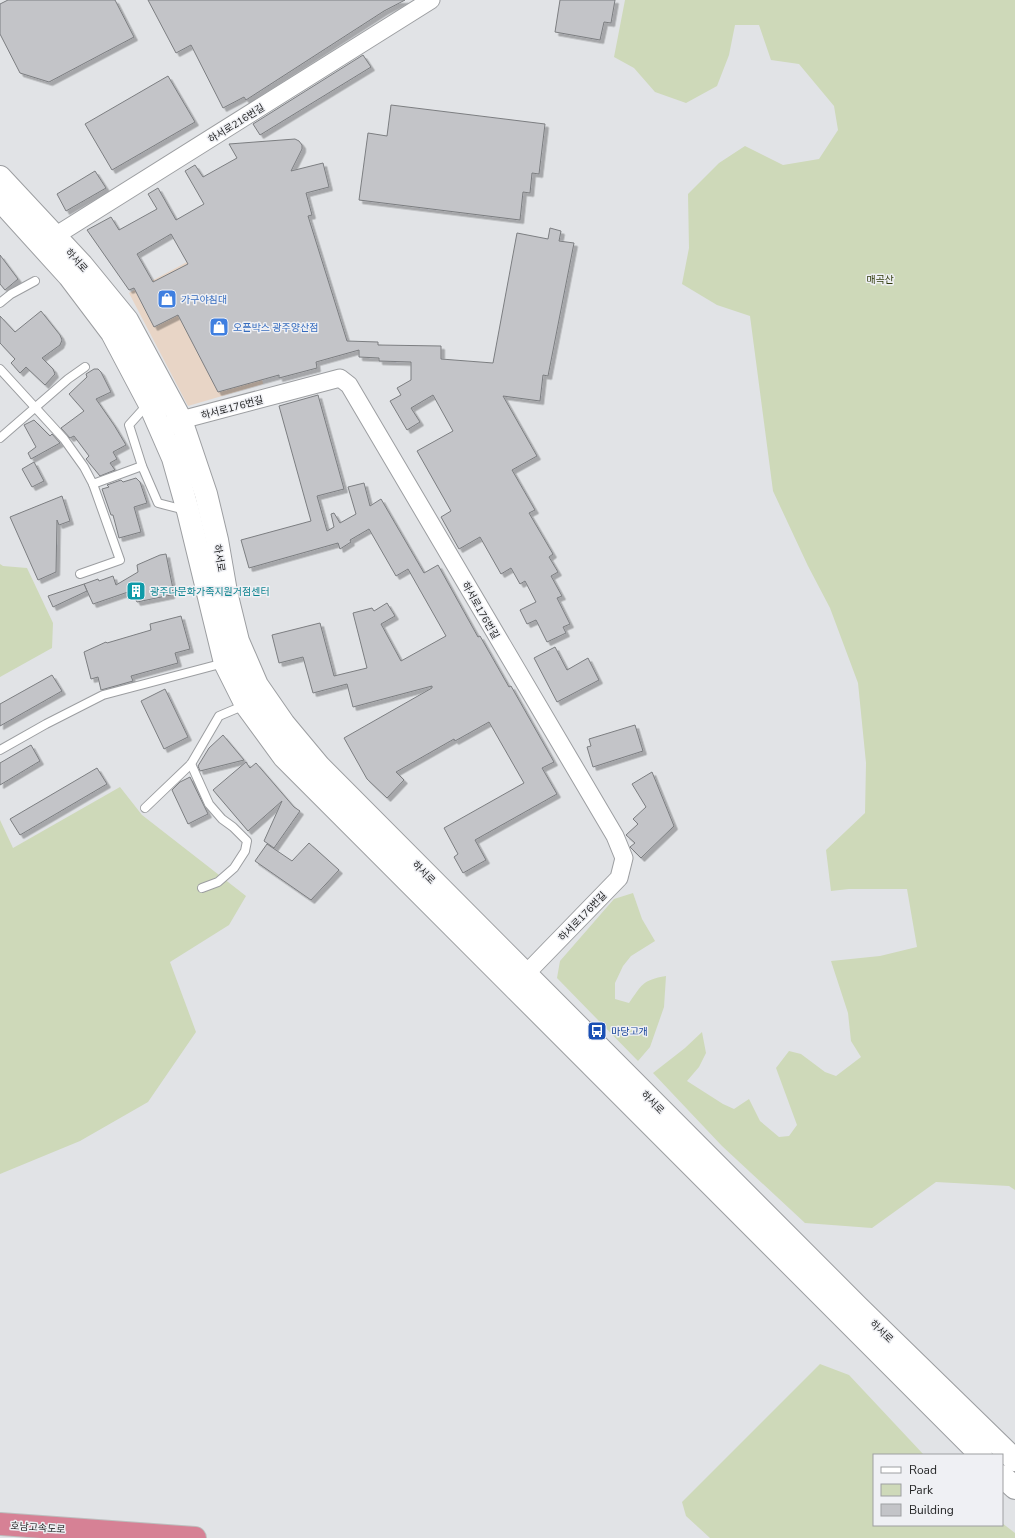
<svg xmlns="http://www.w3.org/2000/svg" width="1015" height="1538" viewBox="0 0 1015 1538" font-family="'Nunito Sans','Noto Sans KR',sans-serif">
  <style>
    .commercial { fill: #e8d5c6 }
    .green { fill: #ced9b9 }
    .building { fill: #c3c4c8; stroke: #7c7e81; fill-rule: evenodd; filter: url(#shadow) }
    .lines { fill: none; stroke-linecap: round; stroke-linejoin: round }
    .lane-casing { stroke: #9c9ea1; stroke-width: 10 }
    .street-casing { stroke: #9c9ea1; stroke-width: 19 }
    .secondary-casing { stroke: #9c9ea1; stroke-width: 24 }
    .highway-casing { stroke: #bdbebe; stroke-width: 24 }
    .lane { stroke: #fff; stroke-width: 8 }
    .street { stroke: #fff; stroke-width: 17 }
    .secondary { stroke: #fff; stroke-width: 22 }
    .highway { stroke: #d68195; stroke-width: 22 }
    .labels { text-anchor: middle; stroke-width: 3; stroke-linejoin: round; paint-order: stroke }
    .street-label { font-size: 10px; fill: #242526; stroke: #eff0f4 }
    .park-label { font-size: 10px; fill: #2f3a0b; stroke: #eff0f4 }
    .shop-label { font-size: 10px; fill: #366cbe; stroke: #eff0f4; text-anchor: start }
    .culture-label { font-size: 10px; fill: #0d838f; stroke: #eff0f4; text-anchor: start }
    .transit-label { font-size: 10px; fill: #164399; stroke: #eff0f4; text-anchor: start }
  </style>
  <defs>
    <filter id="shadow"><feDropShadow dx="3.5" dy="3.5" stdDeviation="0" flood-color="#0004"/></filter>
  </defs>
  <rect width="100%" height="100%" fill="#e1e3e6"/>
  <!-- commercial -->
  <polygon class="commercial" points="234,237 263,384 188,406 129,293"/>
  <!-- green -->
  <g class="green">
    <polygon points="625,0 1015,0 1015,1190 1009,1186 936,1182 872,1228 805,1223 722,1146 653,1073 685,1048 702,1032 706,1053 699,1067 687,1081 723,1104 734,1109 749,1099 760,1121 779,1137 789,1136 797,1125 776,1068 789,1051 801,1054 825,1072 836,1076 861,1057 851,1041 848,1013 831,961 880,956 917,947 907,889 849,889 831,891 826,850 865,813 866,763 858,683 830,608 808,566 773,491 750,316 717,305 682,284 689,248 688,194 719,163 745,146 783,165 819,159 838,130 834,106 799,64 771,60 759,25 735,25 729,55 717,86 686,103 655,92 634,68 614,57"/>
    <polygon points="0,564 3,566 27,568 53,623 52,648 0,677"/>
    <polygon points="120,787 142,815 246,896 229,925 170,962 196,1032 148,1102 80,1141 0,1174 0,820 13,848"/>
    <path d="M 633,893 L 642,919 L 655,941 L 631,956 L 623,966 L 615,983 L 615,999 L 629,1003 C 642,985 642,980 666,976 L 664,1007 L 650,1047 L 638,1061 L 557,978 L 560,961 L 614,899 Z"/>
    <polygon points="820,1364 849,1375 924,1455 874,1455 874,1525 1002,1525 1002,1523 1015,1533 1015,1538 710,1538 686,1516 682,1502"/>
  </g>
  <!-- building -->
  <g class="building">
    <polygon points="8,0 115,0 134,37 49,82 20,73 0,34 0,4"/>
    <polygon points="148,0 405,0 384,11 246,100 244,97 223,108 191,45 176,53"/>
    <polygon points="560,0 615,0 611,23 604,22 600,40 555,32"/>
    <polygon points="363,55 371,67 260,135 253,124"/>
    <polygon points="168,76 195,122 112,170 85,124"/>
    <polygon points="391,105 545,124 539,174 532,173 530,193 523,192 520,220 359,200 368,133 387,136"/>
    <path d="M 295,139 L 299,141 L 302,145 L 302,149 L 291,171 L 323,163 L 329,187 L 306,193 L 312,215 L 308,216 L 347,341 L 378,342 L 378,345 L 441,346 L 441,359 L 493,363 L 517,233 L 548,239 L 550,228 L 561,231 L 559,241 L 574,243 L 548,376 L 543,375 L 540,401 L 503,396 L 537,456 L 512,470 L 535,510 L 529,513 L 553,554 L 549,557 L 558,572 L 551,576 L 562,596 L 557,598 L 570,624 L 563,627 L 566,633 L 547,642 L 536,620 L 527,624 L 520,610 L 536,602 L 525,581 L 520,584 L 511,568 L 501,574 L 480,537 L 459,549 L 441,517 L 451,511 L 417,451 L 453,431 L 433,395 L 411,408 L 420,422 L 407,430 L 390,401 L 401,395 L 397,388 L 411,380 L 411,362 L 379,361 L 379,358 L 359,357 L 359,350 L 316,362 L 317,368 L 279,378 L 279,375 L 218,392 L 178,315 L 154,327 L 134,288 L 129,290 L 87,230 L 111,217 L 119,230 L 157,209 L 148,194 L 158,188 L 176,220 L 204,204 L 185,171 L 195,165 L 203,177 L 237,158 L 229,144 ZM 171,234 L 188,264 L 153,282 L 137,254 Z"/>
    <polygon points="95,171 106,188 66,211 57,194"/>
    <polygon points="0,255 18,279 5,290 0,284"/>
    <polygon points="41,311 60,335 62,340 60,345 42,358 53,369 55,374 45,385 26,367 20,373 11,363 15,359 0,343 0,316 15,332"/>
    <polygon points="94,369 98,369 101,372 111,392 96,399 114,425 126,445 113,452 117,459 110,463 115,470 100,476 86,459 89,456 74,436 70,438 61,428 84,411 69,394 87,377 86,374"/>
    <polygon points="318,395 344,489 317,496 327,531 334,527 331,514 334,513 340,523 356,514 348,487 364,483 370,506 381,499 424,573 438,565 478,637 480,636 509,687 511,686 554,762 542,768 557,794 475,840 486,860 463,873 454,857 458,854 444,828 524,783 489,722 455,741 454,739 396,772 404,780 387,798 367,779 344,738 432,688 432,686 353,707 347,684 313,693 303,657 279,663 272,635 320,623 334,676 367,668 353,613 372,608 374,611 387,603 395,616 381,624 401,661 446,636 408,569 396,576 369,529 350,540 351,542 340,549 338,543 249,568 241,540 311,521 279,406"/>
    <polygon points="34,420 50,436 52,434 60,443 31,459 28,453 36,447 24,425"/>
    <polygon points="34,462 44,481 32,487 22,469"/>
    <polygon points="136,478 140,482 147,503 134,507 141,532 119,538 113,515 111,515 102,489 109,487 107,485 121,480 123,482"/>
    <polygon points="62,496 70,521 59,525 57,520 56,572 38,580 10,517"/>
    <polygon points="166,554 173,589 171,595 137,602 131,591 93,604 84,584 98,579 99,581 113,576 116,585 138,572 137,565 160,555"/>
    <polygon points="84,584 87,591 53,607 48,596"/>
    <polygon points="181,616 190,649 175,653 178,663 131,676 133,681 101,690 98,677 91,679 84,652 106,642 107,643 151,630 150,624"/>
    <polygon points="555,647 567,670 588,658 599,680 557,702 534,658"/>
    <polygon points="52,675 62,691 0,726 0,704"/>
    <polygon points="165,689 188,737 164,749 141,701"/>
    <polygon points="635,725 643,751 593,767 587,747 591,746 589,739"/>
    <polygon points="223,735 244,760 200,771 198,766 209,748"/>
    <polygon points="31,745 40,761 0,785 0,763"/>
    <polygon points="246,762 250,768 256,763 294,807 300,811 274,848 264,841 282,801 248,831 213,790"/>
    <polygon points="97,768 107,784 20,835 10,819"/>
    <polygon points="652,772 674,826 641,858 630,847 635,843 626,835 638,824 633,819 646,807 632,784"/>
    <polygon points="190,777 208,814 188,824 172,790 180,782"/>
    <polygon points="309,843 339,870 311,900 255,861 267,844 292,861"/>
  </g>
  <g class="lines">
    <!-- lane casing -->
    <g class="lane-casing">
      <g id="lane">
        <polyline points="0,303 11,294 35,281"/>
        <polyline points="0,369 64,439 84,467 93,484 120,560 80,574"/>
        <polyline points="147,405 129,425 142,466 158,503 185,510"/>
        <polyline points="0,438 68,379 85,367"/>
        <polyline points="93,484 142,466"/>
        <polyline points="0,750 46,724 103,695 224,663"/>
        <polyline points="191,764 209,804 222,819 233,827 247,841 245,851 234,868 218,882 202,888"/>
        <polyline points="145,808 191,764 219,716 245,705"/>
      </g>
    </g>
    <!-- street casing -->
    <g class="street-casing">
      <g id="street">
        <polyline points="47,244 55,236 431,0"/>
        <polyline points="161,429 181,420 340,378 349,385 615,836 624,858 619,878 518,982"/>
      </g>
    </g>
    <!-- secondary casing -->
    <g class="secondary-casing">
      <g id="secondary">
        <polyline points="0,177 82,265 127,320 181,420 206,494 217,540 226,592 238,641 257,685 284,724 319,766 526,974 858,1307 1015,1460"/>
        <polyline points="0,200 69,276 112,333 149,403 173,458 188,511 225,663 246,705 284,757 981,1455"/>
        <polyline points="1002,1476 1015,1488"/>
      </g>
    </g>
    <!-- highway casing -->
    <g class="highway-casing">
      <polyline id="highway" points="0,1524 195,1538"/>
    </g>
    <!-- lane -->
    <use href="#lane" class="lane"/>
    <!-- street -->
    <use href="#street" class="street"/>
    <!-- secondary -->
    <use href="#secondary" class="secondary"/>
    <!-- highway -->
    <use href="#highway" class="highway"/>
  </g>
  <!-- icons -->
  <defs>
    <g id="shop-square" transform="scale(1)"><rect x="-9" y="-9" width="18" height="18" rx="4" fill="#3f7fe0" stroke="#eff0f4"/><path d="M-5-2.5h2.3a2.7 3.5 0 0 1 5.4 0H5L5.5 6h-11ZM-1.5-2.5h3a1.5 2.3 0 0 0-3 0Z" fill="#fff"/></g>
    <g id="building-square" transform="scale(1)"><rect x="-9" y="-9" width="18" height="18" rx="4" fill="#0f9aa8" stroke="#eff0f4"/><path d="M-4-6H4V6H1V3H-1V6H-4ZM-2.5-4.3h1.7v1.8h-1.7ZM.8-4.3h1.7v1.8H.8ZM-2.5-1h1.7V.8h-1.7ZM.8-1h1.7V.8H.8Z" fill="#fff"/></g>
    <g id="bus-square" transform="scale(1)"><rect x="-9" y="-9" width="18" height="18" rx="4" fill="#1a4fb4" stroke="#eff0f4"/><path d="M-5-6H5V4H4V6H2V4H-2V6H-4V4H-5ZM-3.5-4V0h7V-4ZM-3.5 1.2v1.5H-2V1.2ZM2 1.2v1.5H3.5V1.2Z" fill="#fff"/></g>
  </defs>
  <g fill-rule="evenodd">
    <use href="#shop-square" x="167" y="299"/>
    <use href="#shop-square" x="219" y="327"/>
    <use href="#building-square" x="136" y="591"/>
    <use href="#bus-square" x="597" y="1031"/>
  </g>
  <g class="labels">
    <!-- street labels -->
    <g class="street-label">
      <text transform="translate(236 123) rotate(-32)" y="4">하서로216번길</text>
      <text transform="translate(77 260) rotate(48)" y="4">하서로</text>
      <text transform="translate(232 407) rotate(-15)" y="4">하서로176번길</text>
      <text transform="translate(220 558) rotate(80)" y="4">하서로</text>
      <text transform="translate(481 610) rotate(60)" y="4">하서로176번길</text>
      <text transform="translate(424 872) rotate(45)" y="4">하서로</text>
      <text transform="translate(582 916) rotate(-46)" y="4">하서로176번길</text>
      <text transform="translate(653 1102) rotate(45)" y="4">하서로</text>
      <text transform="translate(882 1331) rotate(44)" y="4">하서로</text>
      <text transform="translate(38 1527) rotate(4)" y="4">호남고속도로</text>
    </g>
    <!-- park labels -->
    <g class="park-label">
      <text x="880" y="283">매곡산</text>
    </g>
    <!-- shop labels -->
    <g class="shop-label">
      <text x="181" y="303">가구야침대</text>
      <text x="233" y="331">오픈박스 광주양산점</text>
    </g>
    <!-- culture labels -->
    <g class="culture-label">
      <text x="150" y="595">광주다문화가족지원거점센터</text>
    </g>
    <!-- transit labels -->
    <g class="transit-label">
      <text x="611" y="1035">마당고개</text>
    </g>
  </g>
  <!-- legend -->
  <rect x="873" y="1454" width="130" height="72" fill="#eff0f4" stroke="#9e9fa2"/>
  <rect x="881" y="1467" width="20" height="6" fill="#ffffff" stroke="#9e9fa2"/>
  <text x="909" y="1474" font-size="12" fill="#242526">Road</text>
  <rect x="881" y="1484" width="20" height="12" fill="#ced9b9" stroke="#9e9fa2"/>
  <text x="909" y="1494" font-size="12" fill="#242526">Park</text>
  <rect x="881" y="1504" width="20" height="12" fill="#c3c4c8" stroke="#9e9fa2"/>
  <text x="909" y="1514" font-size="12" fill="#242526">Building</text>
</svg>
